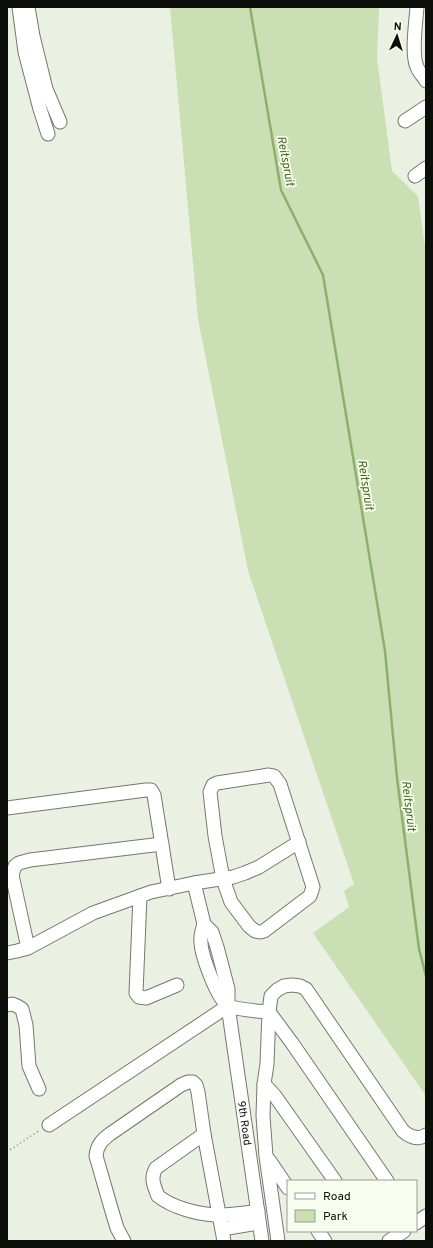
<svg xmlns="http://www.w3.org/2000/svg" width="433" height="1248" viewBox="0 0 433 1248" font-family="Overpass,sans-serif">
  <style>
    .green { fill: #cae0b4 }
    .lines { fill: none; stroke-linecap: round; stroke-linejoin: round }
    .stream { stroke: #8fae6d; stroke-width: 2.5 }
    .minor-casing { stroke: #73796d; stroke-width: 15 }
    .path { stroke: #7d8278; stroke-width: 1.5; stroke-dasharray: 1 3; stroke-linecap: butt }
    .minor { stroke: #fff; stroke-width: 13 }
    .labels { text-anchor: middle; stroke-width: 3.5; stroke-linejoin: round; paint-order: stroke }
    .street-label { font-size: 11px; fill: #0b0e09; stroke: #f7fef0 }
    .water-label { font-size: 12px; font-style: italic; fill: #46621f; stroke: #f7fef0 }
  </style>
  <rect width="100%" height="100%" fill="#eaf1e3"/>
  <!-- green -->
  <polygon class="green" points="170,7 379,7 377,58 392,171 418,196 426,254 426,1096 313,933 349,907 344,891 354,884 248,571 198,319"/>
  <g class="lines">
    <!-- stream -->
    <polyline class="stream" points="250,7 281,190 323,275 385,651 397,778 419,949 426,976"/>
    <!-- minor casing -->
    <g class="minor-casing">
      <g id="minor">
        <polyline points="19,7 25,52 40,109 48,134"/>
        <polyline points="28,7 33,36 46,89 60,122"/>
        <path d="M 417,7 C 416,22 411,54 417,67 C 419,72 423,76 426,81"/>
        <polyline points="405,121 426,107"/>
        <polyline points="415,176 426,168"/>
        <polygon points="269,775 274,776 280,784 313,887 310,896 264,931 260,932 255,931 249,926 231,902 223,879 215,836 210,792 213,785 217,783"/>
        <polyline points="7,808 146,790 151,790 154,795 169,889"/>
        <path id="s1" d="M 194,883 L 204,924 L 212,932 L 217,947 L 228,989 L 228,1006 L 262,1241"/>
        <polyline points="140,896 136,993 139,997 146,998 177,985"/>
        <path d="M 204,924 C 202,930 200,936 201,942 C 201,954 218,1002 229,1006 C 238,1010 258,1011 269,1012 L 292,1043 L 387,1181"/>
        <polyline points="28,948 12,875 15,866 19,863 30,860 162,844"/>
        <polyline points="7,953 17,951 28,948 93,913 151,892 194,883 233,877 245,873 259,867 299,842"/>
        <polyline points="7,1005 12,1004 17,1006 22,1009 26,1025 29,1066 39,1089"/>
        <polyline points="264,1084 275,1096 335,1181"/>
        <polyline points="49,1125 228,1006"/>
        <path d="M 204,1134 L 156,1168 C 150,1178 154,1186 158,1196 C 173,1208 200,1215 220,1215 C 232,1215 245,1213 258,1211"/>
        <polyline points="269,1160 288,1188"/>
        <polyline points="416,1223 426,1216"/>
        <polyline points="222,1229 259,1223"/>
        <polyline points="318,1231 325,1241"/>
        <path d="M 124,1241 L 117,1228 L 111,1208 L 96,1156 C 97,1145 102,1140 110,1134 L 181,1085 L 188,1082 L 193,1082 L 196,1085 L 198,1092 L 204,1134 L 224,1241"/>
        <path d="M 278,1241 L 266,1156 L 263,1116 L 264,1084 L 267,1064 L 269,1012 L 271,996 L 277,990 L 284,986 L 292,985 L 300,986 L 306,989 L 403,1131 C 410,1137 418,1140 426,1135"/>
        <polyline points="389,1241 404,1231"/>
      </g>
    </g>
    <!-- path -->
    <polyline class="path" points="7,1152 40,1130"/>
    <!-- minor -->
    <use href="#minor" class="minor"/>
  </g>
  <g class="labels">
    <!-- street labels -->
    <g class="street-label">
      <text dy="4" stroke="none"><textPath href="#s1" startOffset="248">9th Road</textPath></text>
    </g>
    <!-- water labels -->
    <g class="water-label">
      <text transform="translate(286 161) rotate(79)" y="4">Reitspruit</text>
      <text transform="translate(366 485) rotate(81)" y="4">Reitspruit</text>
      <text transform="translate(409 806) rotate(83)" y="4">Reitspruit</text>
    </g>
  </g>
  <!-- border -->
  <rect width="433" height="1248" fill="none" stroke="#0b0e09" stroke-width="16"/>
  <!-- legend -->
  <rect x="287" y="1180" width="130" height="52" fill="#f7fef0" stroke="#999e94"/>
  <rect x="295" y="1193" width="20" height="6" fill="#ffffff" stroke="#999e94"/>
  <text x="323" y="1200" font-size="12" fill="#0b0e09">Road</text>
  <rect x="295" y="1210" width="20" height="12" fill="#cae0b4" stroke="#999e94"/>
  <text x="323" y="1220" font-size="12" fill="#0b0e09">Park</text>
  <!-- north arrow -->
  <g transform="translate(397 36) rotate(4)" stroke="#f7fef0" stroke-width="3" paint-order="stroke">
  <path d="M0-3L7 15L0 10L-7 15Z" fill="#0b0e09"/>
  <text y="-6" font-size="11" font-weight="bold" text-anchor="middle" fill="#0b0e09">N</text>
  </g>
</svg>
